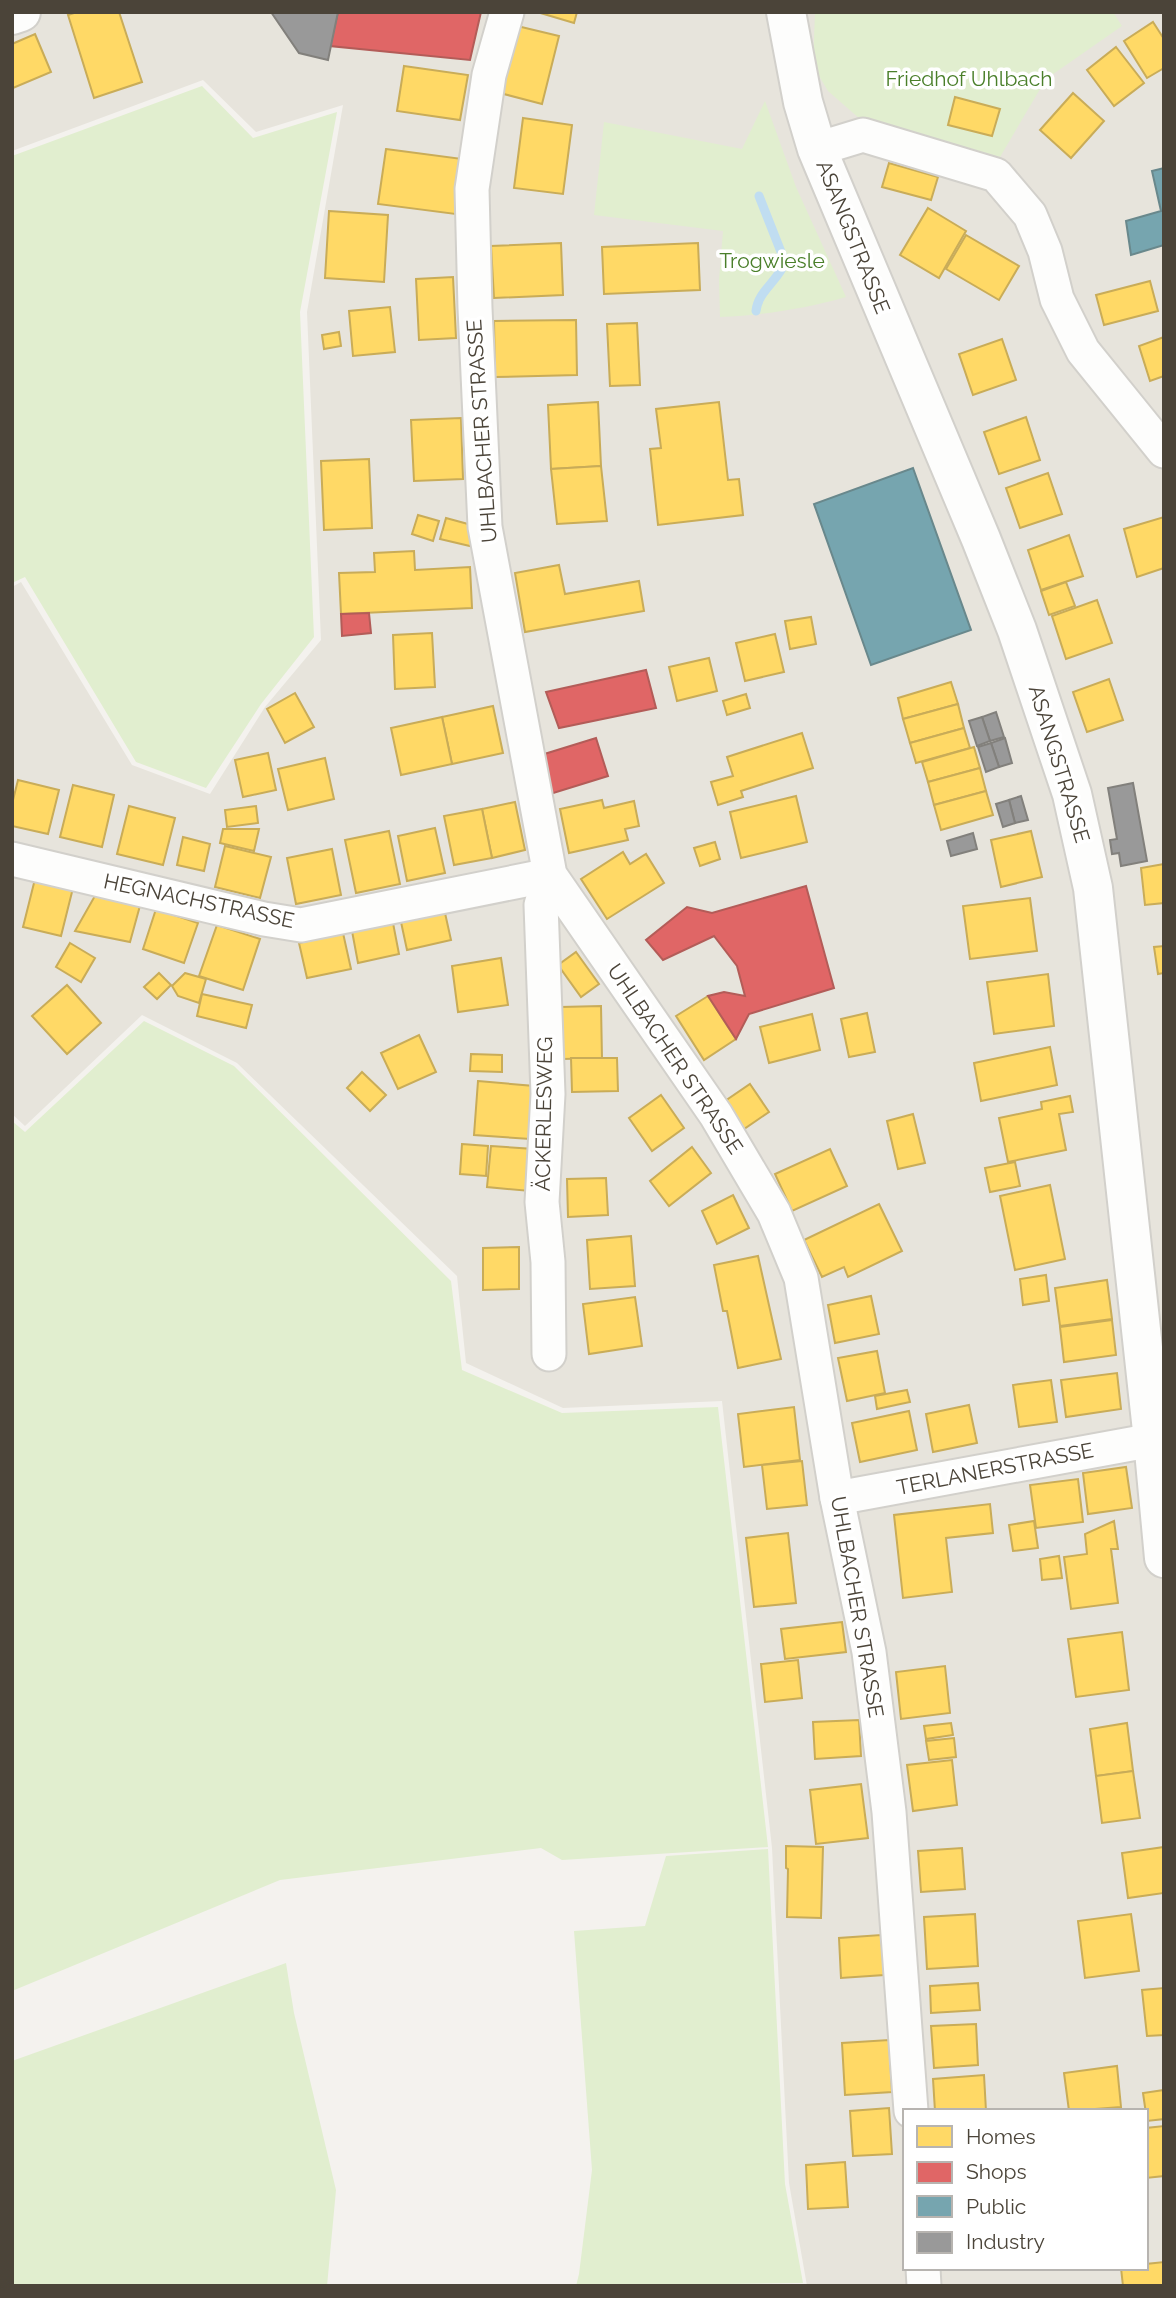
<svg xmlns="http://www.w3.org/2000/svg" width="1176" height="2298" viewBox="0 0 1176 2298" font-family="Raleway,sans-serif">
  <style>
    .residential { fill: #e7e4dc; fill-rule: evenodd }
    .green { fill: #e1eecf }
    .homes { fill: #ffd966; stroke: #c9ac58; stroke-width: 2 }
    .shops { fill: #e06666; stroke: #b35c58; stroke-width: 2 }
    .public { fill: #76a5af; stroke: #69888c; stroke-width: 2 }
    .industry { fill: #999; stroke: #82807c; stroke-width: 2 }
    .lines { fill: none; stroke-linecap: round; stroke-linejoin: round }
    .stream { stroke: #c0ddf1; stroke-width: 9 }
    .minor-casing { stroke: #d2d0cb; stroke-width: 37 }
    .tertiary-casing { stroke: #d2d0cb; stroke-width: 42 }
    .minor { stroke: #fdfdfc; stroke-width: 33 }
    .tertiary { stroke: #fdfdfc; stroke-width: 38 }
    .labels { text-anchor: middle; stroke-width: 7; stroke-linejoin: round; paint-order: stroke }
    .park-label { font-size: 21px; fill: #4a7f2a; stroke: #fff }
    .street-label { font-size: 21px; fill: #4b4439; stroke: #fff }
  </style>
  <rect width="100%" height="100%" fill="#f4f2ee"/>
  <!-- residential -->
  <path class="residential" d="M 12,12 L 1164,12 L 1164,2286 L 807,2286 L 789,2183 L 772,1848 L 722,1401 L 563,1408 L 466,1363 L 457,1276 L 237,1063 L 142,1015 L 25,1126 L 12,1114 L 12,587 L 21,582 L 132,765 L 210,794 L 265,707 L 321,640 L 307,312 L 343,105 L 256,132 L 203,80 L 12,151 ZM 905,2111 L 1146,2111 L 1146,2268 L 905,2268 Z"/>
  <!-- green -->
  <g class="green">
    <polygon points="815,12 1113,12 1122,26 1046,79 1000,157 860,119 828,91 813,66"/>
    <polygon points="202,86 253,138 337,112 300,312 314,637 261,704 206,788 136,762 25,577 12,583 12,156"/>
    <path d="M 765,101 L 796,187 L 846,297 C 804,309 764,315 720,317 L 719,280 L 723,231 L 594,215 L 604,122 L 742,149 Z"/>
    <polygon points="144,1021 234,1066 451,1281 462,1370 562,1413 718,1407 768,1847 562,1860 541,1848 280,1880 12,1991 12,1121 25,1132"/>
    <polygon points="768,1849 785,2184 803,2283 576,2286 579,2274 592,2170 574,1931 645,1926 666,1856"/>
    <polygon points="286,1963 294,2013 336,2190 327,2286 12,2286 12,2061"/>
  </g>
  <!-- homes -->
  <g class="homes">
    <polygon points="77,12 119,12 142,82 94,98 68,15"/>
    <polygon points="537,12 577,12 574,23"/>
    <polygon points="1153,22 1164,39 1164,68 1147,78 1124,41"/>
    <polygon points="513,25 559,36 542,104 496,92"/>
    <polygon points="35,34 51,72 13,88 12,44"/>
    <polygon points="1116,47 1144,83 1114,106 1087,70"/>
    <polygon points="404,66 468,75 460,120 397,111"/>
    <polygon points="1073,93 1104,121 1071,158 1040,130"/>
    <polygon points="955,97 1000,109 992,136 948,125"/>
    <polygon points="523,118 572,125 563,194 514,188"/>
    <polygon points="386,149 470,160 463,215 378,204"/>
    <polygon points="889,163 938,177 931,200 882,187"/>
    <polygon points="928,208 966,231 939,278 900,255"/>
    <polygon points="329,211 388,215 384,282 325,278"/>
    <polygon points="966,235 1019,266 999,300 946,269"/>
    <polygon points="561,243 563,295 494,298 491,246"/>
    <polygon points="698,243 700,290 604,294 602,247"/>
    <polygon points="453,277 456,338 419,340 416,279"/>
    <polygon points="1150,281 1158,311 1104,325 1096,295"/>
    <polygon points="390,307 395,352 353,356 349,311"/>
    <polygon points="576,320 577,375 495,377 494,321"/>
    <polygon points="637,323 640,385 610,386 607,324"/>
    <polygon points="339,332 341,346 324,349 322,335"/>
    <polygon points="1164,337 1164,376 1150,381 1139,346"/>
    <polygon points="1002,339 1016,380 973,395 959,354"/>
    <polygon points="598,402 601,466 551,469 548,405"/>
    <polygon points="719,402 728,480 739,479 743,515 658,525 650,449 661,448 656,409"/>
    <polygon points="1026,417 1040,460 999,474 984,432"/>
    <polygon points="461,418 463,479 414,481 411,420"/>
    <polygon points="369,459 372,528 324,530 321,461"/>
    <polygon points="601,466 607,521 557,524 551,469"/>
    <polygon points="1048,473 1062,514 1020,528 1006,488"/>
    <polygon points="418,515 439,521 433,541 412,534"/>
    <polygon points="1164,517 1164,568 1137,577 1124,529"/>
    <polygon points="446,518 479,527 474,547 440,539"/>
    <polygon points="1069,535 1083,576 1041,590 1028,550"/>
    <polygon points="414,551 415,570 470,567 472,608 341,614 339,573 375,572 374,553"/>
    <polygon points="559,565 565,594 639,581 644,611 525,632 515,573"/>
    <polygon points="1066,582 1075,606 1049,615 1041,591"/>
    <polygon points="1097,600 1112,643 1066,659 1052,616"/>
    <polygon points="811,617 816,644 790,649 785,621"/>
    <polygon points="432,633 435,687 395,689 393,635"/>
    <polygon points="775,634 784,672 745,681 736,643"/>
    <polygon points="709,658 717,691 677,701 669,667"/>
    <polygon points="1109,679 1123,720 1087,732 1073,692"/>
    <polygon points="951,682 958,704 903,719 898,698"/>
    <polygon points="295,693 314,727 285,743 267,709"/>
    <polygon points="746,694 750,708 727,715 723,701"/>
    <polygon points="958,704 964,728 910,743 903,719"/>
    <polygon points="493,706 503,753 452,764 442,717"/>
    <polygon points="442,717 452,764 401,775 391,728"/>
    <polygon points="964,728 970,748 916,763 910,743"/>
    <polygon points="802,733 813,768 741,791 743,797 718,805 711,782 733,776 727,757"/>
    <polygon points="974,747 980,768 928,782 922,762"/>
    <polygon points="268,753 276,790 243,797 235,760"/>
    <polygon points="325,758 334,799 288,810 278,769"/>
    <polygon points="980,768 986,791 934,805 928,782"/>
    <polygon points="18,780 59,790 48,834 12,826 12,804"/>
    <polygon points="73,785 114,795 102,847 60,837"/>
    <polygon points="986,791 993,815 941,830 934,805"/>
    <polygon points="796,796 807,842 741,858 730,812"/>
    <polygon points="602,800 604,808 634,801 639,826 625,829 628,840 569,853 560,809"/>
    <polygon points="515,802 525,850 492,858 482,809"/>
    <polygon points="129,806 175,818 163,865 117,854"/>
    <polygon points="256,806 258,823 227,827 225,810"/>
    <polygon points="482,809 492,858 454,865 444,816"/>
    <polygon points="435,828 445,873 407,881 398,836"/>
    <polygon points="223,829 259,829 254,851 220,843"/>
    <polygon points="389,831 400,884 356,893 345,840"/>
    <polygon points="1031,831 1042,877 1001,887 991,840"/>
    <polygon points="183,837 210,844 204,871 177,865"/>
    <polygon points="715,842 720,859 700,866 694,848"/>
    <polygon points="225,846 271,857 260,898 215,887"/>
    <polygon points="332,849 341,895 296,904 287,858"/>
    <polygon points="623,852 630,864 646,854 664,883 607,919 581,879"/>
    <polygon points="1164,864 1164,903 1145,905 1141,868"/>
    <polygon points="35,879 73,888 61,936 23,927"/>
    <polygon points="96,894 141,902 130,942 75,931"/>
    <polygon points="1030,898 1037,951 970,959 963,906"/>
    <polygon points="156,909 198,923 184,963 143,949"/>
    <polygon points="445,913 451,940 407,950 401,922"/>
    <polygon points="393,923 399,954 358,963 352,931"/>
    <polygon points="217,925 260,939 243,990 199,976"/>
    <polygon points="343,933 351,969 307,978 299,943"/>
    <polygon points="70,943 95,958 81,982 56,967"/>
    <polygon points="1164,946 1164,973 1158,974 1154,947"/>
    <polygon points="576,952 599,984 581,997 558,965"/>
    <polygon points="501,958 508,1005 458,1012 452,966"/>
    <polygon points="159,973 171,985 157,999 144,987"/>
    <polygon points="185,973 206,979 199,1003 178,996 172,986"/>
    <polygon points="1048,974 1054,1026 994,1034 987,982"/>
    <polygon points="67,985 101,1023 67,1054 32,1016"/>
    <polygon points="202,994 252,1005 246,1028 197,1016"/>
    <polygon points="708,996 736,1039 704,1060 676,1016"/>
    <polygon points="601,1006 602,1058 563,1059 561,1007"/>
    <polygon points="867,1013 875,1052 849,1057 841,1019"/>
    <polygon points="812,1014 820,1050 769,1063 760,1027"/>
    <polygon points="419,1035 436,1072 398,1089 381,1053"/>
    <polygon points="1050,1047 1057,1085 981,1101 974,1063"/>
    <polygon points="471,1054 502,1055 502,1072 470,1071"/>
    <polygon points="571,1058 617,1058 618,1091 572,1092"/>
    <polygon points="362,1072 386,1095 370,1111 347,1088"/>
    <polygon points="478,1081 534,1086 530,1139 474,1135"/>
    <polygon points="750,1084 769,1112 744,1129 725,1101"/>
    <polygon points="661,1095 684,1128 652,1151 629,1118"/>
    <polygon points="1070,1096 1073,1112 1059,1114 1066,1150 1008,1162 999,1118 1042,1109 1041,1102"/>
    <polygon points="913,1114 925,1163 898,1169 887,1121"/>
    <polygon points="462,1144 488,1146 486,1176 460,1174"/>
    <polygon points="491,1146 534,1149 530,1191 487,1187"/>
    <polygon points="692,1147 711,1173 669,1206 650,1181"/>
    <polygon points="830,1149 847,1186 792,1211 775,1174"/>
    <polygon points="1015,1162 1020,1186 990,1192 985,1168"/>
    <polygon points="606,1178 608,1215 568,1217 567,1179"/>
    <polygon points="1050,1185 1065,1259 1015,1270 1000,1196"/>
    <polygon points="733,1195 749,1228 717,1244 702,1211"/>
    <polygon points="879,1204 902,1251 848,1277 844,1267 822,1277 804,1240"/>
    <polygon points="631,1236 635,1286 590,1289 587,1240"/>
    <polygon points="519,1247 519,1289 483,1290 483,1248"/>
    <polygon points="758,1256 781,1359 738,1368 727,1311 723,1311 714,1265"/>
    <polygon points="1046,1275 1049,1301 1023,1305 1020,1279"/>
    <polygon points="1107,1280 1112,1319 1060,1326 1055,1288"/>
    <polygon points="871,1296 879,1334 835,1343 828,1305"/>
    <polygon points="635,1297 642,1346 589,1354 583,1304"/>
    <polygon points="1112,1320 1116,1355 1064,1362 1060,1327"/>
    <polygon points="877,1351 885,1393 847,1401 838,1358"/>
    <polygon points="1117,1373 1121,1409 1066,1417 1061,1380"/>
    <polygon points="1051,1380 1057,1422 1019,1427 1013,1385"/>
    <polygon points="907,1390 910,1402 877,1409 875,1396"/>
    <polygon points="969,1405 977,1443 933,1452 926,1414"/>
    <polygon points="794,1407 800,1460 744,1467 738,1414"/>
    <polygon points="909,1411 917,1450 860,1462 852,1423"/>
    <polygon points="802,1461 807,1505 767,1509 762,1465"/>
    <polygon points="1126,1467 1132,1508 1088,1514 1083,1473"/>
    <polygon points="1078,1479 1083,1522 1036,1528 1030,1485"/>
    <polygon points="990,1504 993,1533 946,1538 952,1592 903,1598 894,1515"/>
    <polygon points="1034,1521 1038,1548 1013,1551 1009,1525"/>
    <polygon points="1114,1521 1118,1549 1111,1549 1118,1603 1071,1609 1064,1557 1087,1554 1085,1534"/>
    <polygon points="788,1533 796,1603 754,1607 746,1538"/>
    <polygon points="1059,1556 1062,1578 1042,1580 1040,1559"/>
    <polygon points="842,1622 846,1652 785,1659 781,1629"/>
    <polygon points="1122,1632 1129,1690 1076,1697 1068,1639"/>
    <polygon points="798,1660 802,1698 765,1702 761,1664"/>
    <polygon points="945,1666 950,1713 901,1719 896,1672"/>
    <polygon points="859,1720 861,1756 815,1759 813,1722"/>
    <polygon points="951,1723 953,1735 926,1739 924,1726"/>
    <polygon points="1127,1723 1133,1771 1096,1776 1090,1729"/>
    <polygon points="954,1738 956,1757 929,1760 926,1741"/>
    <polygon points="952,1760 957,1805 913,1811 907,1765"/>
    <polygon points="1133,1771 1140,1818 1102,1823 1096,1776"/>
    <polygon points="861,1784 868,1838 816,1844 810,1790"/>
    <polygon points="786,1846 823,1847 821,1918 787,1917 788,1869 786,1868"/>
    <polygon points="1164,1847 1164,1893 1128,1898 1122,1853"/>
    <polygon points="962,1848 965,1889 921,1892 918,1851"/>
    <polygon points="975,1914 978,1966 927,1969 924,1917"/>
    <polygon points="1131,1914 1139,1971 1085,1978 1078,1921"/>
    <polygon points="881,1935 884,1975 841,1978 839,1938"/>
    <polygon points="978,1983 980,2010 931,2013 930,1986"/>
    <polygon points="1164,1988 1164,2035 1147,2036 1142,1990"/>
    <polygon points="976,2024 978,2065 934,2068 931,2026"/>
    <polygon points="889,2040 892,2092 845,2095 842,2043"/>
    <polygon points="1117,2066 1121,2107 1069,2111 1064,2073"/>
    <polygon points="984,2075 986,2111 935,2111 933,2079"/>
    <polygon points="1164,2090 1164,2119 1147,2121 1143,2093"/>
    <polygon points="889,2108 892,2154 853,2156 850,2111"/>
    <polygon points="1164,2126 1164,2176 1146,2178 1146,2128"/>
    <polygon points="845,2162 848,2207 808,2209 806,2165"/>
    <polygon points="1164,2262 1164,2286 1123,2286 1121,2268 1146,2268 1146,2264"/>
  </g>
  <!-- shops -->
  <g class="shops">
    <polygon points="338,12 481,12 470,60 330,46"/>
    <polygon points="369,613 371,633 342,636 341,614"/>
    <polygon points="646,670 656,708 559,728 546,692"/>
    <polygon points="596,738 608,776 550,794 538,756"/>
    <polygon points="806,886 834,988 749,1014 736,1039 708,996 724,992 745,996 737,966 714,936 663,960 646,940 687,907 712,913"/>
  </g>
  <!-- public -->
  <g class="public">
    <polygon points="1164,168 1164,245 1131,255 1126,221 1161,211 1152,171"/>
    <polygon points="913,468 971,630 871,665 814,504"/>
  </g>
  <!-- industry -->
  <g class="industry">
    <polygon points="271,12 338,12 328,60 299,53"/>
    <polygon points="996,712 1004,737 990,741 982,717"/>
    <polygon points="982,717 990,741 977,746 969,721"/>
    <polygon points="1005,738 1012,763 999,767 991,743"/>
    <polygon points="991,743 999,767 986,772 978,747"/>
    <polygon points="1133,783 1147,861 1121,866 1119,853 1112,854 1110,840 1117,839 1108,788"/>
    <polygon points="1021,796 1028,820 1015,823 1009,800"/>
    <polygon points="1009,800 1015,823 1003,827 996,804"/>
    <polygon points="973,833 977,849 951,856 947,841"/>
  </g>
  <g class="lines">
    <!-- stream -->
    <path class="stream" d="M 756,311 C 758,291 779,280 785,262 L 759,196"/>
    <!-- minor casing -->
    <g class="minor-casing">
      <g id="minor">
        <polyline points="507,12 489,75 472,189 475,308 485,527 550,875 716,1115 774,1213 801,1278 837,1498 869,1652 889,1812 911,2111"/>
        <polyline points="817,149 863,135 996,175 1030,215 1045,251 1057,299 1083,351 1164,451"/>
        <polyline points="12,859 264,919 301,925 550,875"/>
        <polyline points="549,1354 548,1262 542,1202 548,1094 541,905 550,875"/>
        <polyline points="837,1498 1153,1440"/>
        <polyline points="923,2268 924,2286"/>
      </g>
    </g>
    <!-- tertiary casing -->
    <g class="tertiary-casing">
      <g id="tertiary">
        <polyline points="786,12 803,102 817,149 981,539 1017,630 1072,794 1093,888 1153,1440 1164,1558"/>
        <polyline points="12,15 21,12"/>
      </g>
    </g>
    <!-- minor -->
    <use href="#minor" class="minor"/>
    <!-- tertiary -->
    <use href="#tertiary" class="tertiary"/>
  </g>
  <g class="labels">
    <!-- park labels -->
    <g class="park-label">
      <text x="969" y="86">Friedhof Uhlbach</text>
      <text x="772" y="268">Trogwiesle</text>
    </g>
    <!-- street labels -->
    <g class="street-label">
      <text transform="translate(853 237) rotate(68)" y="7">ASANGSTRASSE</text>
      <text transform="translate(482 431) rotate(-94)" y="7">UHLBACHER STRASSE</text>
      <text transform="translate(1059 764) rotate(73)" y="7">ASANGSTRASSE</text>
      <text transform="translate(199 901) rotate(12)" y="7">HEGNACHSTRASSE</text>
      <text transform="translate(675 1059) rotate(56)" y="7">UHLBACHER STRASSE</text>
      <text transform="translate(544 1114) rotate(-89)" y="7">ÄCKERLESWEG</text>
      <text transform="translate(995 1469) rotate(-11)" y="7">TERLANERSTRASSE</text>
      <text transform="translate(857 1607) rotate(80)" y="7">UHLBACHER STRASSE</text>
    </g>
  </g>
  <!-- border -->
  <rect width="1176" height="2298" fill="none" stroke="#4b4439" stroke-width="28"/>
  <!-- legend -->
  <rect x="903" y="2109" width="245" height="161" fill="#ffffff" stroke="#b7b4b0" stroke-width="2"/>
  <rect x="917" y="2126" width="35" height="21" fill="#ffd966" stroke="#b7b4b0" stroke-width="2"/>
  <text x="966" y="2144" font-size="21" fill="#4b4439">Homes</text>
  <rect x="917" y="2162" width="35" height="21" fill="#e06666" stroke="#b7b4b0" stroke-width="2"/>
  <text x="966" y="2179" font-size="21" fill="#4b4439">Shops</text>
  <rect x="917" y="2196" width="35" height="21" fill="#76a5af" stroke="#b7b4b0" stroke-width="2"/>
  <text x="966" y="2214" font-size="21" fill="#4b4439">Public</text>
  <rect x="917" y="2232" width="35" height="21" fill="#999999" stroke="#b7b4b0" stroke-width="2"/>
  <text x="966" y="2249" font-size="21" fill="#4b4439">Industry</text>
</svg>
